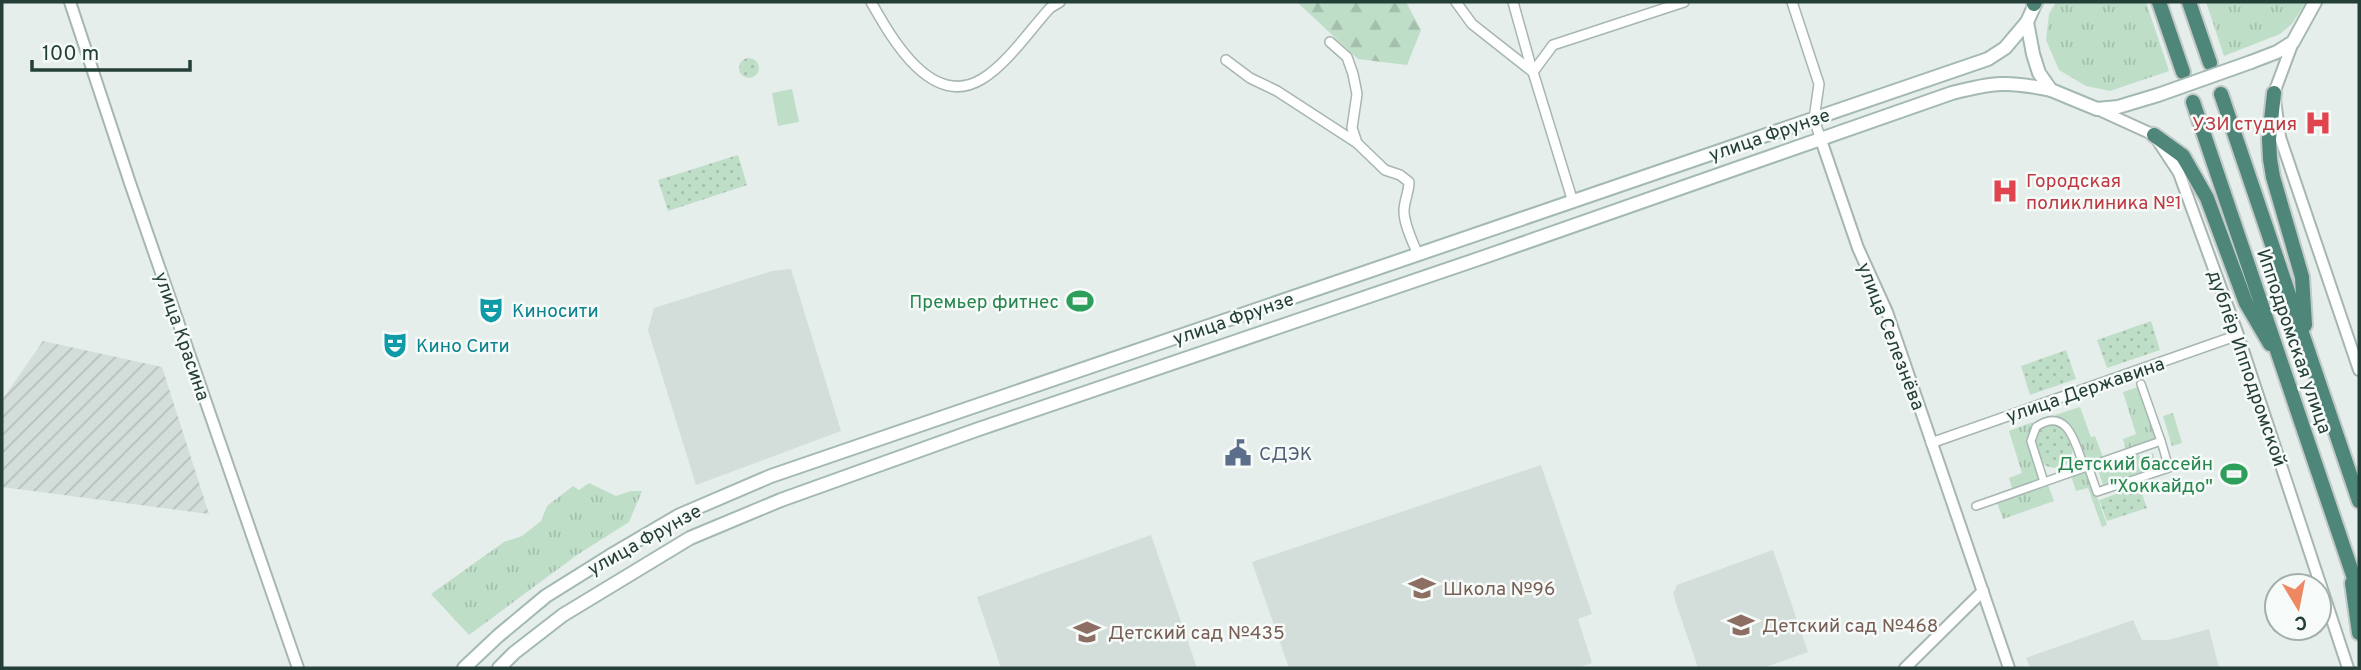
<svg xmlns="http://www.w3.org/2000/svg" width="2361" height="670" viewBox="0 0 2361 670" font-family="Overpass,sans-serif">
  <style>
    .built { fill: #d3ddd9 }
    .industrial { fill: url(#industrial-furrows) }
    .grass { fill: url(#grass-tufts) }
    .forest { fill: url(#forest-firs) }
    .park { fill: url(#park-dots) }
    .garden { fill: #bfdec8 }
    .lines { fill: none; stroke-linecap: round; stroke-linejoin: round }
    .pedestrian-casing { stroke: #a7b6b1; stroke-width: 10 }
    .minor-casing { stroke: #a7b6b1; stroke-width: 12 }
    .tertiary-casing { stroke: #a7b6b1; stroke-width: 14 }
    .secondary-casing { stroke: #a3b9b2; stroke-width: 16 }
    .trunk-casing { stroke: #c2c9c7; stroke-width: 18 }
    .pedestrian { stroke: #fff; stroke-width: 7 }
    .minor { stroke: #fff; stroke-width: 9 }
    .tertiary { stroke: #fff; stroke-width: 10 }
    .secondary { stroke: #fff; stroke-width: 12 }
    .trunk { stroke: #4e867a; stroke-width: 14 }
    .secondary-bridge-casing { stroke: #a3b9b2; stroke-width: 16; stroke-linecap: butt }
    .secondary-bridge { stroke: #fff; stroke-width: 12 }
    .labels { text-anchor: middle; stroke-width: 5; stroke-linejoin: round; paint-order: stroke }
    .health-label { font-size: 19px; fill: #be3a42; stroke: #f6faf8; text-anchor: end }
    .street-label { font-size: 19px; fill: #243f38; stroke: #f6faf8 }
    .leisure-label { font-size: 19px; fill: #27864d; stroke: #f6faf8; text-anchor: end }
    .culture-label { font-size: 19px; fill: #0d838f; stroke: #f6faf8; text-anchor: start }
    .service-label { font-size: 19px; fill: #4e5e75; stroke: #f6faf8; text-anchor: start }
    .education-label { font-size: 19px; fill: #785e54; stroke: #f6faf8; text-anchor: start }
  </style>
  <defs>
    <pattern id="industrial-furrows" width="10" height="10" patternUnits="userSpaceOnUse" patternTransform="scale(1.75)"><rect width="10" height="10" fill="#d3ddd9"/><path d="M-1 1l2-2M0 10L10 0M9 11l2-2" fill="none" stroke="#b5bfbb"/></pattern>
    <pattern id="grass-tufts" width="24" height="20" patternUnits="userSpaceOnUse" patternTransform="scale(1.75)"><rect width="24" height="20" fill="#bfdec8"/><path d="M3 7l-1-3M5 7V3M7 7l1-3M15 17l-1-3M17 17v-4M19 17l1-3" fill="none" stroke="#a4c0ad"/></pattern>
    <pattern id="forest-firs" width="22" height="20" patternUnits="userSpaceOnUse" patternTransform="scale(1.75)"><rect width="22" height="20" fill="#bfdec8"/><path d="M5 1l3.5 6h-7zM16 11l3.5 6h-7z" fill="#a4c0ad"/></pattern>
    <pattern id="park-dots" width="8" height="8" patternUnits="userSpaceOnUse" patternTransform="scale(1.75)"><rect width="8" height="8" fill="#bfdec8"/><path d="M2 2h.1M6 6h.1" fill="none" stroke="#a4c0ad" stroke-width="1.8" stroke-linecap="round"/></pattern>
  </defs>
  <rect width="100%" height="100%" fill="#e5eeea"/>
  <!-- built -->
  <g class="built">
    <polygon points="791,269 841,431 696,485 648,330 654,308 772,271"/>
    <polygon points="1541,465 1592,614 1578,619 1592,663 1577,668 1289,668 1252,562"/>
    <polygon points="1151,535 1197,668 1001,668 977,597"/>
    <polygon points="1773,550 1808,652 1763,668 1698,668 1673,594 1677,585"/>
    <polygon points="2133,620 2142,640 2168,640 2209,629 2219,668 2030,668 2026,658"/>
  </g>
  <!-- industrial -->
  <polygon class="industrial" points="43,341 162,367 209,514 2,487 2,400"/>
  <!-- grass -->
  <g class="grass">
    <polygon points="2056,2 2146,2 2169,71 2110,91 2086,86 2059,70 2046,40 2049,14"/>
    <polygon points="2206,2 2306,2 2292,24 2280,34 2224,56"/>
    <polygon points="2141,386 2159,440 2114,454 2126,449 2123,439 2136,434 2123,392"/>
    <polygon points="2080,407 2091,437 2095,436 2103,457 2107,458 2087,465 2072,426 2055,415"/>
    <polygon points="2173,413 2182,443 2172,446 2163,416"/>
    <polygon points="2033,422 2027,441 2041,481 2013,491 2009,478 2022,473 2009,431"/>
    <polygon points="2153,453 2158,466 2145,470 2141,457"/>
    <polygon points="2088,470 2107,525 2102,527 2088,488 2076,491 2071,476"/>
    <polygon points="589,483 616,496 631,491 642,491 629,522 577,555 469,635 431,594 504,542 522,536 541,521 547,506 573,486 579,490"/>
    <polygon points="2048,485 2054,501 2003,519 1997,503"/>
  </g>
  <!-- forest -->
  <polygon class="forest" points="1297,2 1406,2 1421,30 1407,65 1358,59"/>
  <!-- park -->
  <g class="park">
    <circle cx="749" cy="68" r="10"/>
    <polygon points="738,155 747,185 668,211 658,180"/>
    <polygon points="2151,321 2160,350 2107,368 2097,340"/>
    <polygon points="2066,350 2076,379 2030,395 2021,366"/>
    <path d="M 2049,424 L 2061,426 C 2099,472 2029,485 2035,439 C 2036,431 2041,427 2049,424 Z"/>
    <polygon points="2139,486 2147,508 2107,521 2099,500"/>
  </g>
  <!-- garden -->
  <g class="garden">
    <polygon points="792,89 799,122 778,126 772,93"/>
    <polygon points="2138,452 2144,471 2103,485 2097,467"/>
  </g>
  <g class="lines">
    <!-- pedestrian casing -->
    <g class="pedestrian-casing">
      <g id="pedestrian">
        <polyline points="2088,466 2097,492 2169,468 2161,441"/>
        <path d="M 2044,482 L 2031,441 L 2036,427 C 2068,405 2076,446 2084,467"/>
        <polyline points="1976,506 2161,441 2141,384"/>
      </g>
    </g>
    <!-- minor casing -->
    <g class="minor-casing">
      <g id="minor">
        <path d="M 871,2 C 891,37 931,110 982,79 C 1007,64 1030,30 1050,8 L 1060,2"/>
        <polyline points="1456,2 1472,24 1533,72"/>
        <polyline points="1513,2 1532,70"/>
        <polyline points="1792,2 1819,84 1814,119 1821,140"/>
        <polyline points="1226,60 1250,78 1277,91 1357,143 1352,128 1357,94 1353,74 1347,57 1330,42"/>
        <path d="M 1357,143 L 1385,170 L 1400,175 L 1409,182 C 1409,192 1404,201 1404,211 C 1404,225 1413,242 1418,255"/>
        <polyline points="1573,202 1533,72 1553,45 1684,2"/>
        <polyline points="1931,443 2238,335"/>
      </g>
    </g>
    <!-- tertiary casing -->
    <g class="tertiary-casing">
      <g id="tertiary">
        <polyline points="70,2 130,183 298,668"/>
        <polyline points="2293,42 2274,93 2280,137 2359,370"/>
        <polyline points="2097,109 2154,135 2179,173 2238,335 2348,668"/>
        <polyline points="1821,140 1858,248 1887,312 2009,668"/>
        <polyline points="1905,668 1983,591"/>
      </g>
    </g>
    <!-- secondary casing -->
    <g class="secondary-casing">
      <g id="secondary">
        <polyline points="2036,2 2027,22 2033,54 2039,73 2051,90 2097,109 2118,107 2158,95"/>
        <polyline points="2251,62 2277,52 2293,42 2315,2"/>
        <polyline points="464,668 498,636 546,596 610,556 680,515 771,476 1988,59 2005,48 2027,22"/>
        <path d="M 499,668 L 514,653 L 563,615 L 690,538 L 781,500 L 976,430 L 1481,258 L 1952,93 C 1994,82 2009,81 2051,90"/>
      </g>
    </g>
    <!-- trunk casing -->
    <g class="trunk-casing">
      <g id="trunk">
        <polyline points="2159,2 2183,72"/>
        <polyline points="2189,2 2210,63"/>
        <polyline points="2034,4 2035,2"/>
        <polyline points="2274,93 2269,139 2270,159 2273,177 2302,277 2305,325"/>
        <polyline points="2221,94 2359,501"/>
        <polyline points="2193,102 2359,593"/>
        <polyline points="2154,135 2183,156 2207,198 2246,303 2270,344"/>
        <polyline points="2352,583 2359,633"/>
      </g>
    </g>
    <!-- pedestrian -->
    <use href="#pedestrian" class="pedestrian"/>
    <!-- minor -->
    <use href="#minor" class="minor"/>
    <!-- tertiary -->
    <use href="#tertiary" class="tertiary"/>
    <!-- secondary -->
    <use href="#secondary" class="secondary"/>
    <!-- trunk -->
    <use href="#trunk" class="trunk"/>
    <!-- secondary-bridge casing -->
    <g class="secondary-bridge-casing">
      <polyline id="secondary-bridge" points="2158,95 2251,62"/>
    </g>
    <!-- secondary-bridge -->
    <use href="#secondary-bridge" class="secondary-bridge"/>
  </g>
  <!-- icons -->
  <defs>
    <g id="hospital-bare" transform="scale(2.1)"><path d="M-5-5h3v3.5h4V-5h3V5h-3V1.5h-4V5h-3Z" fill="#e0444e" stroke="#f6faf8" stroke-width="2.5" paint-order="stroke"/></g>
    <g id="stadium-bare" transform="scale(2.1)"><path d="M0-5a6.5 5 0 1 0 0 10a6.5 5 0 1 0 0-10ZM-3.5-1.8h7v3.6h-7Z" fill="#2e9e5b" stroke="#f6faf8" stroke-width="2.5" paint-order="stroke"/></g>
    <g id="theatre-bare" transform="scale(2.1)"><path d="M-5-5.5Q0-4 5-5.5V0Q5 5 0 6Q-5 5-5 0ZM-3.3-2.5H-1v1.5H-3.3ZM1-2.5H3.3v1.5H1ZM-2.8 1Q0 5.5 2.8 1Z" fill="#0f9aa8" stroke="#f6faf8" stroke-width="2.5" paint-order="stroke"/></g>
    <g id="civic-bare" transform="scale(2.1)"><path d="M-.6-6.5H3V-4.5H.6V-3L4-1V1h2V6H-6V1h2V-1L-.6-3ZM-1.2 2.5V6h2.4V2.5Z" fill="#5c6f8a" stroke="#f6faf8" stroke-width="2.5" paint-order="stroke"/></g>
    <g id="school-bare" transform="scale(2.1)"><path d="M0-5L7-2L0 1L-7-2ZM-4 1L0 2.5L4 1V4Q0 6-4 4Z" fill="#8d6e63" stroke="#f6faf8" stroke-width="2.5" paint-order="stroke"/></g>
  </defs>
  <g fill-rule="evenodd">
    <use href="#hospital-bare" x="2318" y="123"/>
    <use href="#hospital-bare" x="2005" y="191"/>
    <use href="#stadium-bare" x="1080" y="301"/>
    <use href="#theatre-bare" x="491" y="310"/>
    <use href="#theatre-bare" x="395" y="345"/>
    <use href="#civic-bare" x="1238" y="453"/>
    <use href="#stadium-bare" x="2234" y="474"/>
    <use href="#school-bare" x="1422" y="588"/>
    <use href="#school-bare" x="1741" y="625"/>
    <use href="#school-bare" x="1087" y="632"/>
  </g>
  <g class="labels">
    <!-- health labels -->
    <g class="health-label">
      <text x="2297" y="130">УЗИ студия</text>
      <text x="2026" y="187" text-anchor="start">Городская<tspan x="2026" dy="22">поликлиника №1</tspan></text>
    </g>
    <!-- street labels -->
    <g class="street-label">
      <text transform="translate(1769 134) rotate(-19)" y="7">улица Фрунзе</text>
      <text transform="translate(1233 318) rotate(-19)" y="7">улица Фрунзе</text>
      <text transform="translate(183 336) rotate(71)" y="7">улица Красина</text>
      <text transform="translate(1892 336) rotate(69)" y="7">улица Селезнёва</text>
      <text transform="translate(2295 341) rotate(71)" y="7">Ипподромская улица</text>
      <text transform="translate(2248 368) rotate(71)" y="7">дублёр Ипподромской</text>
      <text transform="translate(2085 389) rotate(-19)" y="7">улица Державина</text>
      <text transform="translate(644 539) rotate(-29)" y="7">улица Фрунзе</text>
    </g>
    <!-- leisure labels -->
    <g class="leisure-label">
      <text x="1059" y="308">Премьер фитнес</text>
      <text x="2213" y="470">Детский бассейн<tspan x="2213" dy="22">"Хоккайдо"</tspan></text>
    </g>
    <!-- culture labels -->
    <g class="culture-label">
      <text x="512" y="317">Киносити</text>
      <text x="416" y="352">Кино Сити</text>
    </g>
    <!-- service labels -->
    <g class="service-label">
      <text x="1259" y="460">СДЭК</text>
    </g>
    <!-- education labels -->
    <g class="education-label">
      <text x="1443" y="595">Школа №96</text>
      <text x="1762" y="632">Детский сад №468</text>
      <text x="1108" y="639">Детский сад №435</text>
    </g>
  </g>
  <!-- border -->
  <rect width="2361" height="670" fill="none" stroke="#243f38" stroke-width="7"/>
  <!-- north arrow -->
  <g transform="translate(2298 607) rotate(170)"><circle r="33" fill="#f6faf8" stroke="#a2afab" stroke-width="2"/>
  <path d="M0-5L12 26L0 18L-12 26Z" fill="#ed8863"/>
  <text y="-10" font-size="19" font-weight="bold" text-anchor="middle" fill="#243f38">С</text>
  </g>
  <!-- scale -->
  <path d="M32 60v10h158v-10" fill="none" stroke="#243f38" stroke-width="3.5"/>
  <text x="42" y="60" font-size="21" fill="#243f38" stroke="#f6faf8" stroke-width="5" paint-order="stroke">100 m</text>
</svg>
